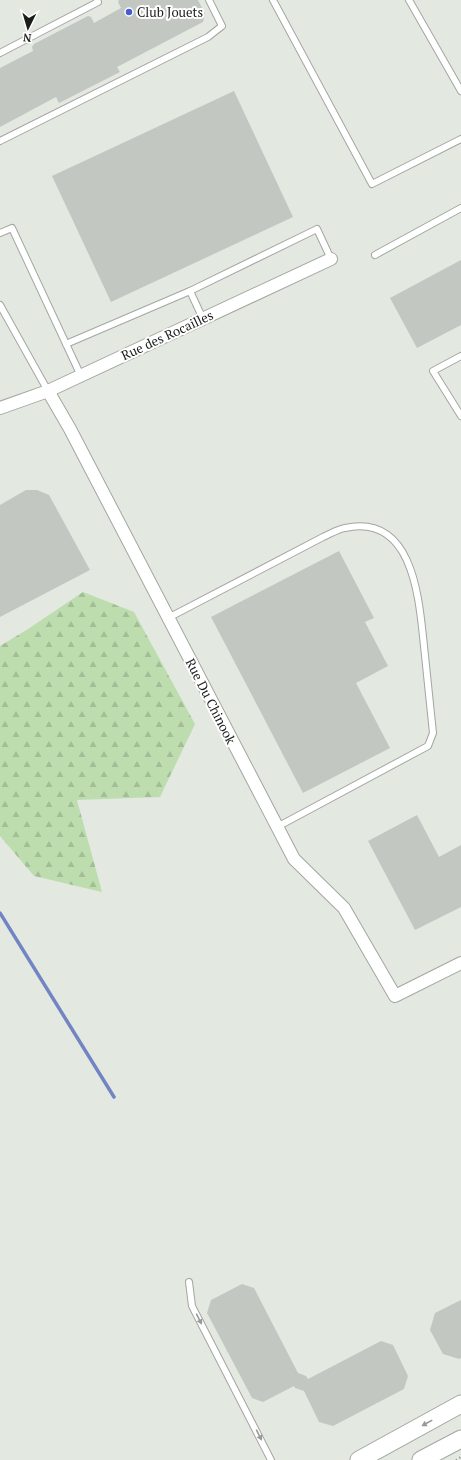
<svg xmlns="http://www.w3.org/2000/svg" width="461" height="1460" viewBox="0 0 461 1460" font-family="'PT Serif',serif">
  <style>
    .forest { fill: url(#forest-firs) }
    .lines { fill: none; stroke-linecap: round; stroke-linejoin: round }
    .stream { stroke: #7285c2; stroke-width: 3.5 }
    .building { fill: #c3c7c1 }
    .service-casing { stroke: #a3a7a1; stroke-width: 8 }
    .minor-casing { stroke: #a3a7a1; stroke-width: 14 }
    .secondary-casing { stroke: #a3a7a1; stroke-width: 19 }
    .path { stroke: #828681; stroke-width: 2; stroke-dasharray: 1 3; stroke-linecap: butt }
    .service { stroke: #fff; stroke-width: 6 }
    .minor { stroke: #fff; stroke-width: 12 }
    .secondary { stroke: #fff; stroke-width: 17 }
    .oneway { fill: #989998 }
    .poi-dot { fill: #455dd1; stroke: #fff; stroke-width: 1.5 }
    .labels { text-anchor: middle; stroke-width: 4; stroke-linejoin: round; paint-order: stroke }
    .poi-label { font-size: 13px; fill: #1b1d1b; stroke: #fff; text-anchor: start }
    .street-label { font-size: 13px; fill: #1b1d1b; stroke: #fff }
  </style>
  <defs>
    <pattern id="forest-firs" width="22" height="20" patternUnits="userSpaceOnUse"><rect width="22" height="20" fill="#beddaf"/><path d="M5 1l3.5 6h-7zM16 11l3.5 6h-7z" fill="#a3bd96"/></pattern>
  </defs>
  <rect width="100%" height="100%" fill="#e3e8e1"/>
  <!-- forest -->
  <polygon class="forest" points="83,592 134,612 195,724 160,797 77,800 102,892 34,876 0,836 0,646 28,629"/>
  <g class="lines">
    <!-- stream -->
    <polyline class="stream" points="0,913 114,1097"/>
  </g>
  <!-- building -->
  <g class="building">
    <polygon points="119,0 198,0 205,14 203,22 117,67 120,72 59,103 56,97 0,127 0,68 33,51 32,47 34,44 88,16 91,17 94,23 121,8 118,2"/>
    <polygon points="234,91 293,217 111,302 52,176"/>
    <polygon points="461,260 461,325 417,348 390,298"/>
    <polygon points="26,490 37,490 49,495 90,570 0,617 0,505"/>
    <polygon points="339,551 374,618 365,622 388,666 356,683 390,748 303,793 211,617"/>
    <polygon points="417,815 439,857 461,845 461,907 415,930 368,841"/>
    <polygon points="242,1284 254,1288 298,1373 306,1376 308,1379 381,1341 393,1345 408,1376 404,1389 333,1426 319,1422 304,1391 295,1388 294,1386 263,1402 252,1398 207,1313 211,1300"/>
    <polygon points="461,1300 461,1358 459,1359 443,1354 430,1330 435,1313"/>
  </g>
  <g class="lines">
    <!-- service casing -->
    <g class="service-casing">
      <g id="service">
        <polyline points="273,0 372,184 461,139"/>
        <polyline points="409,0 461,91"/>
        <polyline points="0,53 98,2 97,0"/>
        <polyline points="0,141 208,37 222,26 209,0"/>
        <polyline points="0,233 12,228 81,376"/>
        <polyline points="375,255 461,208"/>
        <polyline points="0,305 48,391"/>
        <polyline points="203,319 190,291 317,229 331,259"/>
        <polyline points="66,344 190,291"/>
        <polyline points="461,356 433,371 461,416"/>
        <path d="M 168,618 L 323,537 C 330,534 338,529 345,528 C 414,513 419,600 424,646 C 427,675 430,704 433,733 L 428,746 L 277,827"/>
        <polyline points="189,1282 192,1306 271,1460"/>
      </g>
    </g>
    <!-- minor casing -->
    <g class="minor-casing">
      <g id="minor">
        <polyline points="48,391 70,429 294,859 344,908 395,996 461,963"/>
        <polyline points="0,408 48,391 331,259"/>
      </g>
    </g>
    <!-- secondary casing -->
    <g class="secondary-casing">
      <g id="secondary">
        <polyline points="359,1460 461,1404"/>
        <polyline points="421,1460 461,1439"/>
      </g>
    </g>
    <!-- path -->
    <polyline class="path" points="456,1460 461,1457"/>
    <!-- service -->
    <use href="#service" class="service"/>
    <!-- minor -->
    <use href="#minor" class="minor"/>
    <!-- secondary -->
    <use href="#secondary" class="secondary"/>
  </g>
  <!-- one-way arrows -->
  <defs><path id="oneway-solid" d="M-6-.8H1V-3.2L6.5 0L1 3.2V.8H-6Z"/></defs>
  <g class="oneway">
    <use href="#oneway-solid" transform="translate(199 1319) rotate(63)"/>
    <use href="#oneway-solid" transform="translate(427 1423) rotate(151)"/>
    <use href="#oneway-solid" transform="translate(259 1435) rotate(63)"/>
  </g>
  <!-- markers -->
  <circle class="poi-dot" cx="129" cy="12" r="4"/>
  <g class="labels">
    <!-- poi labels -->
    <g class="poi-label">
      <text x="137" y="17">Club Jouets</text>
    </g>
    <!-- street labels -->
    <g class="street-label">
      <text transform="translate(167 335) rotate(-25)" y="5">Rue des Rocailles</text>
      <text transform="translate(211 701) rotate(63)" y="5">Rue Du Chinook</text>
    </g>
  </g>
  <!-- north arrow -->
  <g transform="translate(28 28) rotate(185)" stroke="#ffffff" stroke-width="3" paint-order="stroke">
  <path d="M0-3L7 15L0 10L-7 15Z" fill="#1b1d1b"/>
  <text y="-6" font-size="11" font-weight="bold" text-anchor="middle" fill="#1b1d1b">N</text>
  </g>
</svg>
